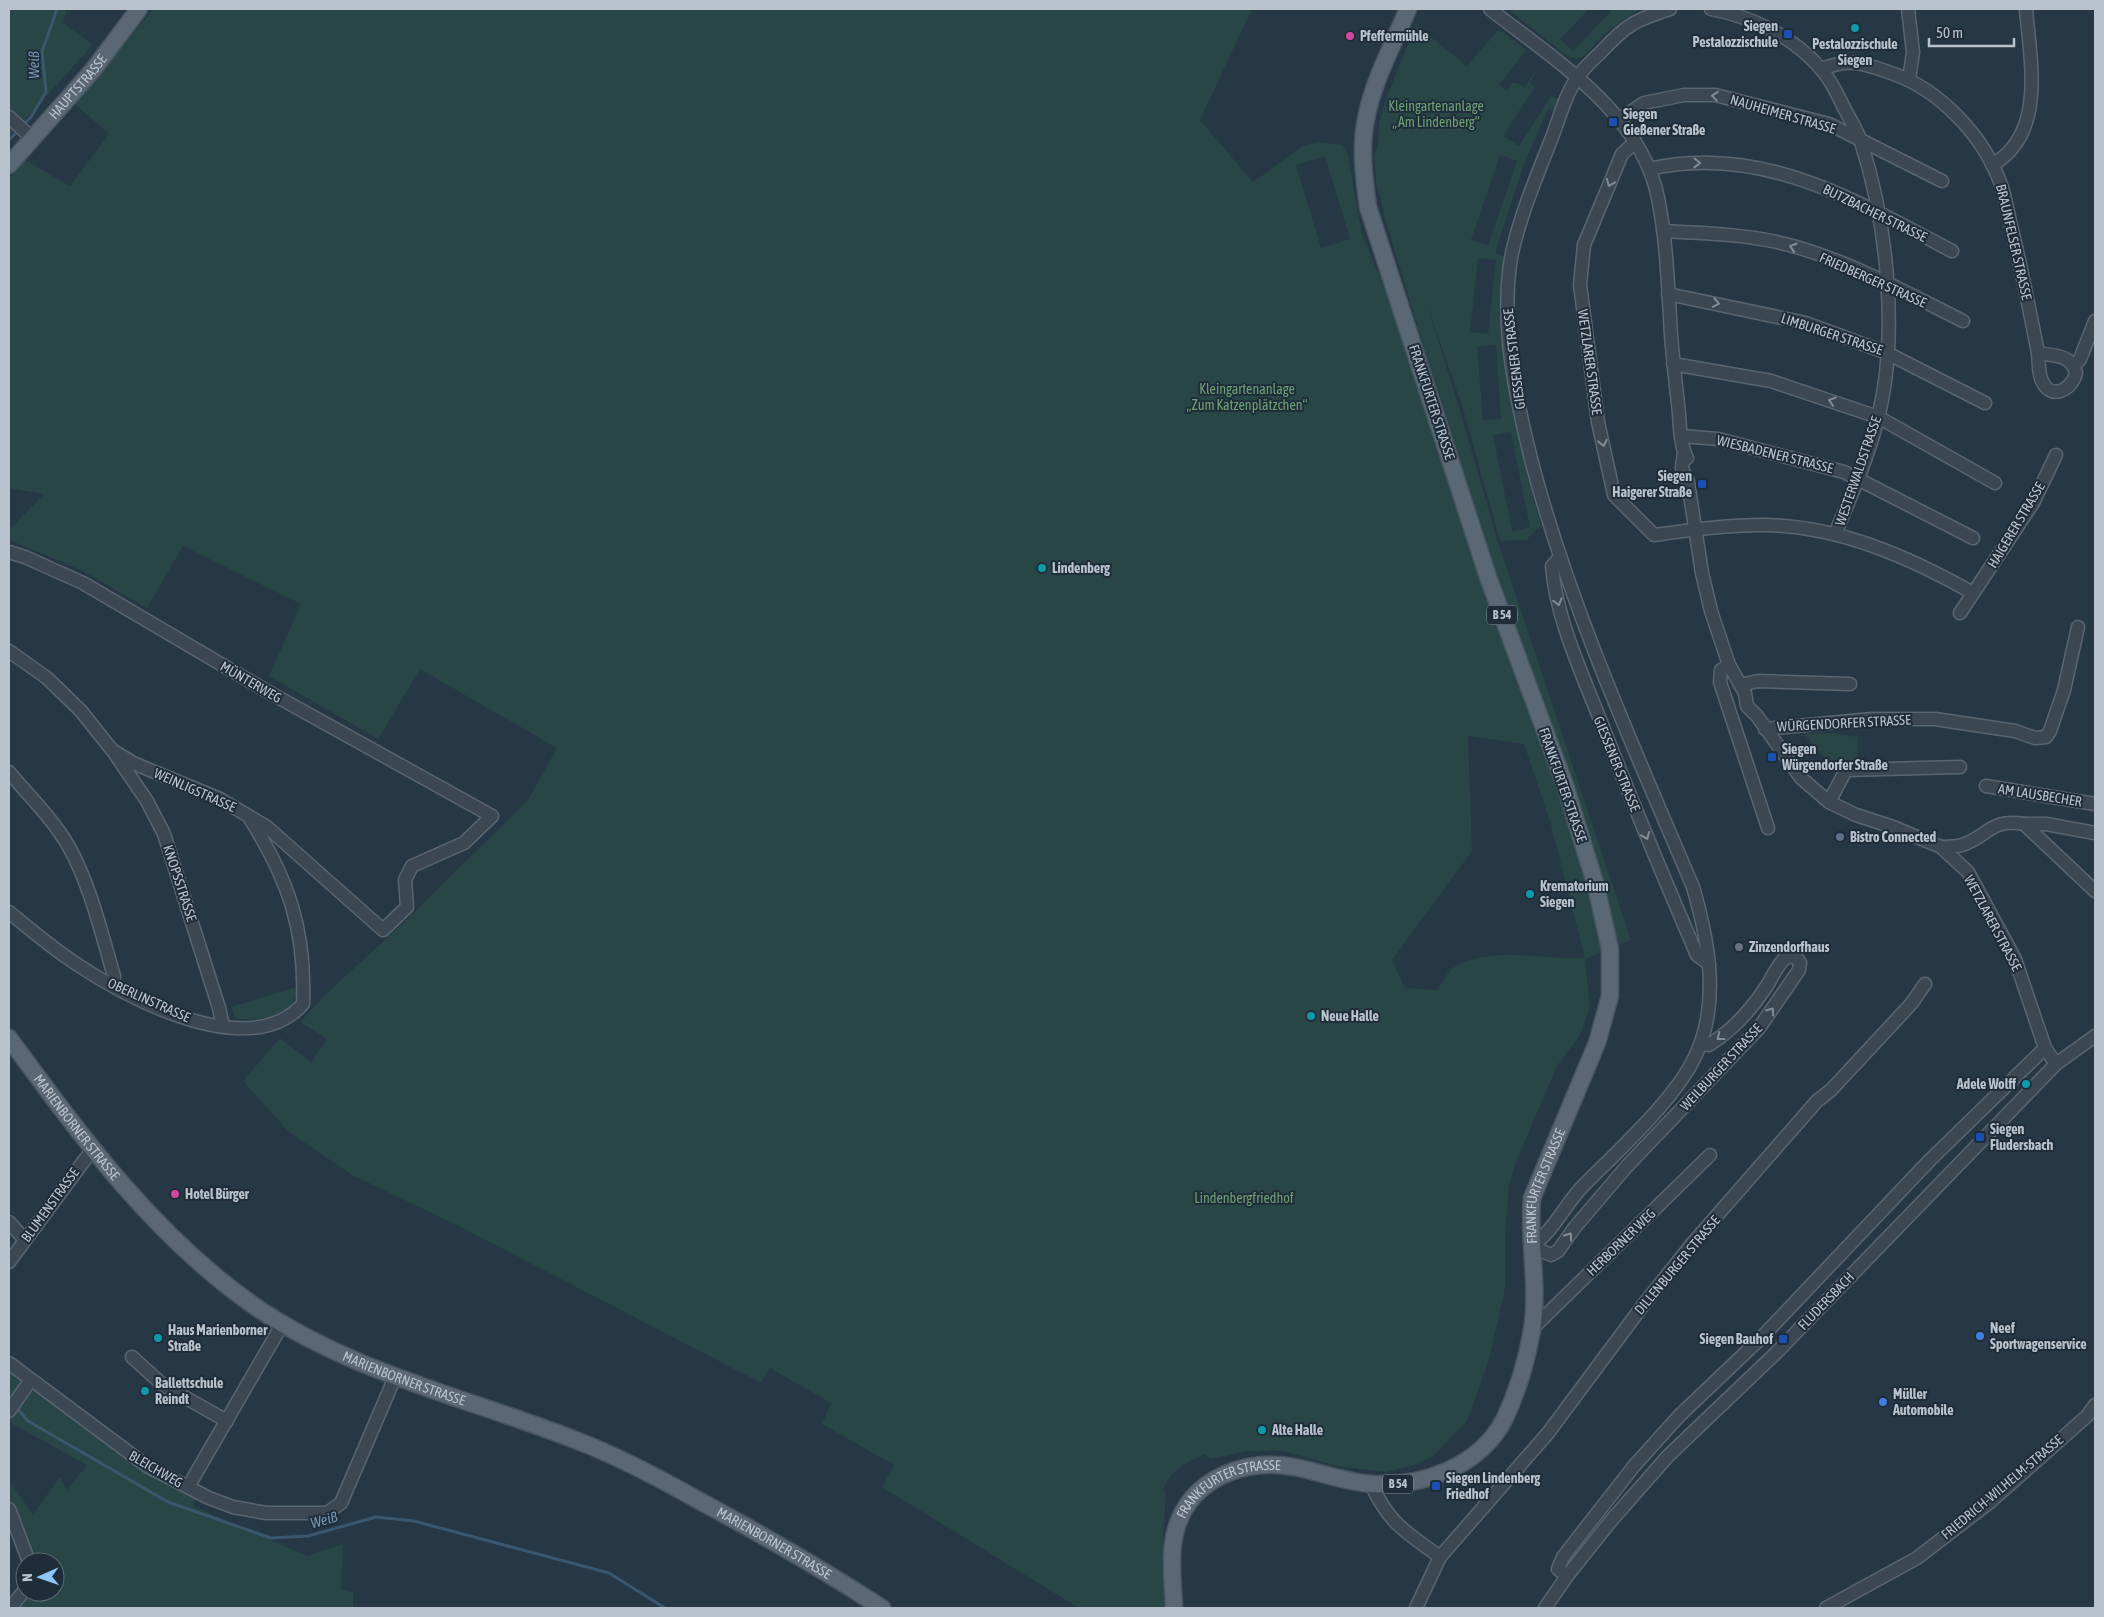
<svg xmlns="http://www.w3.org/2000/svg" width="2104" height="1617" viewBox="0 0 2104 1617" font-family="'Asap Condensed',sans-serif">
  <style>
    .green { fill: #284646; fill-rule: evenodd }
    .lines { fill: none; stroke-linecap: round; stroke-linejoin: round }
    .stream { stroke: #3b576e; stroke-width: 3 }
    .minor-casing { stroke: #596672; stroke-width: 15 }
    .major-casing { stroke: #475461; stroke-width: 19 }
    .minor { stroke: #3b4854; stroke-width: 12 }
    .major { stroke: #596874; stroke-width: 16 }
    .oneway { stroke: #808c97 }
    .culture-dot { fill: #0f9aa8; stroke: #1f2d3a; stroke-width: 2 }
    .transit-dot { fill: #1a4fb4; stroke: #1f2d3a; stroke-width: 2 }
    .hotel-dot { fill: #d1479c; stroke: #1f2d3a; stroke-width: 2 }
    .service-dot { fill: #5c6f8a; stroke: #1f2d3a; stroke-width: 2 }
    .worship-dot { fill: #6b7280; stroke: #1f2d3a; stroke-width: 2 }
    .shop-dot { fill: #3f7fe0; stroke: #1f2d3a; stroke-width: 2 }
    .labels { text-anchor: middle; stroke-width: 4; stroke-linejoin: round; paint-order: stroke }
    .shield { fill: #1f2d3a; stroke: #8b96a2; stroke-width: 1 }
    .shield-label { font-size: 12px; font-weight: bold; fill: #b9c3ce }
    .poi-label { font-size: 14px; font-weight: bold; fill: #b9c3ce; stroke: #1f2d3a; text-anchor: start }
    .street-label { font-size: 14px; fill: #b9c3ce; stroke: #1f2d3a }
    .park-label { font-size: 14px; fill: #6fa074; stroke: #1f2d3a }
    .water-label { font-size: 15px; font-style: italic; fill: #7797b2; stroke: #1f2d3a }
  </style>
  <rect width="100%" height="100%" fill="#263745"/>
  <!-- green -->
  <g class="green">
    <polygon points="9,9 67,9 63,23 93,45 9,137"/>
    <path d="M 153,9 L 1252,9 L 1200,120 L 1253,182 L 1303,146 L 1317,142 L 1342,145 L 1348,155 L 1362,234 L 1396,317 L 1560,787 L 1591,886 L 1604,951 L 1585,959 L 1590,1007 L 1580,1035 L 1557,1066 L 1516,1162 L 1509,1184 L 1505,1236 L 1505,1288 L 1489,1360 L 1467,1421 L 1433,1456 L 1414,1465 L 1386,1472 L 1337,1466 L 1283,1451 L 1247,1451 L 1210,1459 L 1205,1454 C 1187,1462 1170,1470 1163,1490 L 1166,1493 L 1163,1539 L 1165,1608 L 1079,1608 L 882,1487 L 894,1465 L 822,1424 L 831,1403 L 770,1368 L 761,1383 L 459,1226 L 352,1175 L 289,1132 L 243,1081 L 280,1038 L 311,1062 L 327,1039 L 300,1022 L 325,995 L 402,924 L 528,800 L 557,748 L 420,669 L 378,739 L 269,676 L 301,604 L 183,546 L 147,608 L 79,569 L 9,540 L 9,530 L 44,494 L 9,488 L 9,179 L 25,160 L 70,186 L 109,134 L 75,104 ZM 1325,156 L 1350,239 L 1321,248 L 1296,165 ZM 1468,736 L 1524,744 L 1550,821 L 1585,958 C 1546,960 1498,947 1460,964 C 1449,968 1443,980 1438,990 L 1405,988 L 1392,960 L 1472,851 Z"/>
    <polygon points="1508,9 1589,9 1560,39 1573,51 1613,9 1638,10 1604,34 1584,56 1577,59 1568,57"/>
    <path d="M 1416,25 L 1467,66 L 1499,29 L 1526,50 L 1499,85 L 1507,91 L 1512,83 L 1517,83 L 1525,87 L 1540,63 L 1530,83 L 1535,87 L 1503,136 L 1519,146 L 1551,96 L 1561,100 L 1556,111 L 1548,109 L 1523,167 L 1495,253 L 1504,256 C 1490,346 1518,439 1541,526 L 1526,540 L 1500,541 L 1463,409 L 1425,299 L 1460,410 L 1498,542 L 1631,940 L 1612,948 L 1492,576 L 1387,225 L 1376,181 L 1374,155 L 1378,146 L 1379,122 L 1387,96 ZM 1500,155 L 1517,161 L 1488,245 L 1471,240 ZM 1478,258 L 1496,260 L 1488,334 L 1470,332 ZM 1496,345 L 1501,419 L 1483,420 L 1477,347 ZM 1511,432 L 1530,527 L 1512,531 L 1493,435 Z"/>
    <polygon points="1830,733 1858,737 1857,766 1833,767 1804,734"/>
    <path d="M 297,987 C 297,1015 258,1023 235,1018 L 231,1007 Z"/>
    <polygon points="9,1369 21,1379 21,1384 29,1391 35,1391 119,1454 197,1498 193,1506 307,1556 343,1544 341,1589 353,1593 353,1608 9,1608 25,1592 55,1592 55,1562 25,1562 9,1522 9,1481 33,1514 60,1477 67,1490 87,1465 9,1422"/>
  </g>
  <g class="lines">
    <!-- stream -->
    <g class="stream">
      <polyline points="23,125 31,117 46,92 42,52 57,9"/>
      <polyline points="9,140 19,130"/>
      <polyline points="16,1407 28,1421 168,1502 271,1538 308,1536 376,1517 414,1521 609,1573 665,1608"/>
    </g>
    <!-- minor casing -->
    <g class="minor-casing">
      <g id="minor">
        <path d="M 1490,9 C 1553,59 1641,112 1658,198 C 1667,242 1668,289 1671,334 C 1673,360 1676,387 1679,413 C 1680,428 1680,444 1687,458"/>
        <path d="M 1711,9 C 1752,17 1793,36 1821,69 C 1831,80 1838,95 1844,108 C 1850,119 1857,130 1861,142 C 1887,223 1899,334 1878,418 C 1868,458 1851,496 1835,534"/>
        <polyline points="1908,9 1913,52 1909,80"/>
        <path d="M 1821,69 C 1853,57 1864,64 1894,74 C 1941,91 1983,136 2000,182 C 2006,197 2008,215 2012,230 C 2022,271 2030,312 2038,353"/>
        <polyline points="9,117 33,139"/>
        <polyline points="1619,120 1644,103 1684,95 1715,95 1829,124 1942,181"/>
        <path d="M 1635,142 L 1622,154 L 1584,245 L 1580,285 L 1598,422 L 1614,495 L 1654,535 C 1690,530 1727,525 1764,525 C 1839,526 1909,557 1973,593"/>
        <path d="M 1992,165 C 2047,134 2030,60 2026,9"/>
        <path d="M 1649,169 C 1760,143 1857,201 1952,251"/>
        <path d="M 1663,231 C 1701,233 1739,234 1777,242 C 1843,257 1903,291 1963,321"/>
        <polyline points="1668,294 1806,323 1887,353 1985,403"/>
        <path d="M 2038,353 C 2054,356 2071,354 2076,373 C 2072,390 2051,401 2042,381 C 2038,373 2039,362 2038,353 Z"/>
        <polyline points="1673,364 1771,381 1878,417 1995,483"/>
        <polyline points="2074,366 2080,359 2095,321"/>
        <polyline points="1681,436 1718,439 1844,472 1973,538"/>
        <polyline points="1684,452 1682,468 1688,482 1702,573 1711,611 1729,665 1745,693 1747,706 1757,716 1801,778 1829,802 1856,815 1893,827 1941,847 1968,872 2015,959 2045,1048 2056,1064"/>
        <polyline points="9,552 25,557 83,583 265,690 492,816 464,843 412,866 405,880 407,907 383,930 267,827 220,799 133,763 112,750 81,711 47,678 9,651"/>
        <path d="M 1560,557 L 1552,566 C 1556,617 1580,669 1599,717 C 1630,797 1663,876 1697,955 L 1709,964"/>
        <polyline points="1960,613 2033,503 2056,455"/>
        <polyline points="1729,665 1721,670 1720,682 1768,828"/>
        <polyline points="1740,685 1758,681 1850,684"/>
        <polyline points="1765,729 1872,719 1935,719 2015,731 2035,738 2046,737 2050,731 2064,690 2078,627"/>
        <polyline points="115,754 147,801 164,834 219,1008 223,1026"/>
        <path d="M 9,772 C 29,796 53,819 69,847 C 91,887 101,932 114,976 L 113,985"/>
        <polyline points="1986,786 2095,804"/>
        <polyline points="1829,802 1846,770 1960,767"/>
        <polyline points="2024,824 2046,824 2095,833"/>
        <path d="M 1941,847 C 1948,847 1955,847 1962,845 C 1988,837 1990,818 2024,824 L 2095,891"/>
        <path d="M 9,912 C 31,930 53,949 78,965 C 131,1000 250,1063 303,1004 C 306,929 288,879 249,817"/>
        <polyline points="9,1222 25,1240"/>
        <path d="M 1531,1246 C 1554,1232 1565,1203 1585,1184 C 1618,1151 1666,1107 1689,1068 C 1722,1013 1710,945 1693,887 C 1634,748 1571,610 1532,463 C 1516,399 1501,330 1510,265 C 1515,228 1537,175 1551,140 C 1559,120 1565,94 1578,77 C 1584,67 1593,60 1601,52 C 1626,25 1635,20 1670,9"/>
        <path d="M 1531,1246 L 1551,1255 L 1558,1251 L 1575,1227 L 1628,1165 L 1759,1028 L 1799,970 L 1800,963 L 1796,957 L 1786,957 C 1776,966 1772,979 1764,990 C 1750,1011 1731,1031 1709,1045 L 1701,1044"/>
        <polyline points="9,1262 92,1150"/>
        <polyline points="1532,1329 1710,1155"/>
        <polyline points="132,1357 163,1385 227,1421"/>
        <polyline points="9,1363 147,1466 209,1498 233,1507 266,1513 327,1513 341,1503 395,1377"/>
        <polyline points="9,1411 30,1381"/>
        <path d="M 1371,1484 C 1390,1525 1406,1532 1440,1557"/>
        <polyline points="188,1487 283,1323"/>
        <polyline points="9,1509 29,1562"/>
        <polyline points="1567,1576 1558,1569 1563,1557 1634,1466 1679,1416 1762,1337 1930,1160 2045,1048"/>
        <polyline points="10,1608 25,1590"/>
        <polyline points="1416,1608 1440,1557 1548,1433 1644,1304 1692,1244 1817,1101 1831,1090 1911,1004 1925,984"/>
        <polyline points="1545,1608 1567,1576 1610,1522 1668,1456 1777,1352 2056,1064 2095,1036"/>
        <polyline points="1826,1608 1917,1558 1990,1502 2087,1416 2095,1405"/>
      </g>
    </g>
    <!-- major casing -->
    <g class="major-casing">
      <g id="major">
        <path id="s1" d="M 9,165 L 93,70 L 139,9"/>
        <path id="s2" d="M 9,1038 C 81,1136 152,1234 253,1305 C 351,1373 469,1398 578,1441 C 620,1457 659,1478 698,1500 C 761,1534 822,1569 882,1608"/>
        <path id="s3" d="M 1174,1608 C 1173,1583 1169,1553 1176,1529 C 1191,1478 1245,1458 1294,1467 C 1320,1472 1345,1482 1372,1484 C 1422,1487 1479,1467 1504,1420 C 1517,1393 1527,1359 1532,1330 C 1539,1286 1528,1241 1532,1198 L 1597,1043 L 1610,996 L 1610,949 L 1596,886 L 1565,785 L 1488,577 L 1368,207 C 1364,178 1360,148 1366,119 C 1373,81 1393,45 1408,9"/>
      </g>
    </g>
    <!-- minor -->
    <use href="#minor" class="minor"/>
    <!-- major -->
    <use href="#major" class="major"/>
  </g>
  <!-- one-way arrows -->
  <defs><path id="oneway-chevron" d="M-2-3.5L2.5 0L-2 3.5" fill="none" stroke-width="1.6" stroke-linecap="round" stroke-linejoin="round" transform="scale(1.25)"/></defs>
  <g class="oneway">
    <use href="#oneway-chevron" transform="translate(1715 96) rotate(-173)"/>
    <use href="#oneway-chevron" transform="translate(1697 163) rotate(1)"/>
    <use href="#oneway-chevron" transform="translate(1610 183) rotate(113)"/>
    <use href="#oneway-chevron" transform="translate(1793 247) rotate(-163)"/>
    <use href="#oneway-chevron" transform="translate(1716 303) rotate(11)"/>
    <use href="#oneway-chevron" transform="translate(1832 401) rotate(-162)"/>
    <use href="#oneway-chevron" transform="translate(1603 443) rotate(78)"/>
    <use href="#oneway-chevron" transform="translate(1558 602) rotate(74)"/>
    <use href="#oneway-chevron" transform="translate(1646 836) rotate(68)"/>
    <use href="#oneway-chevron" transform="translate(1771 1011) rotate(-55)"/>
    <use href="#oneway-chevron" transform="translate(1720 1037) rotate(143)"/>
    <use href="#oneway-chevron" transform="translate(1569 1236) rotate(-54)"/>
  </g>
  <!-- markers -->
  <g class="culture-dot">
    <circle cx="1855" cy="28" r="5"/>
    <circle cx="1042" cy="568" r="5"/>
    <circle cx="1530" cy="894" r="5"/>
    <circle cx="1311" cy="1016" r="5"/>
    <circle cx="2026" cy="1084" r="5"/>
    <circle cx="158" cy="1338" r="5"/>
    <circle cx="145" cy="1391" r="5"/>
    <circle cx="1262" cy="1430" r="5"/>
  </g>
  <g class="transit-dot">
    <rect x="1783" y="29" width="10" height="10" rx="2.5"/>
    <rect x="1608" y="117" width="10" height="10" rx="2.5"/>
    <rect x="1697" y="479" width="10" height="10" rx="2.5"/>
    <rect x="1767" y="752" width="10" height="10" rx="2.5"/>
    <rect x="1975" y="1132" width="10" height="10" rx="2.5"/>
    <rect x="1778" y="1334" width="10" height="10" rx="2.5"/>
    <rect x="1431" y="1481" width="10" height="10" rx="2.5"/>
  </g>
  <g class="hotel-dot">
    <circle cx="1350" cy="36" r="5"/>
    <circle cx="175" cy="1194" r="5"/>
  </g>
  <circle class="service-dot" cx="1840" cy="837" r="5"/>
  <circle class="worship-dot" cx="1739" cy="947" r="5"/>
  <g class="shop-dot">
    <circle cx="1980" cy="1336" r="5"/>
    <circle cx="1883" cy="1402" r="5"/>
  </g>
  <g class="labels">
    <!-- shield labels -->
    <g class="shield">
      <rect x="1487" y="605.5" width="30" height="19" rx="4"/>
      <rect x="1383" y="1474.5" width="30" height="19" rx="4"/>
    </g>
    <g class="shield-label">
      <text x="1502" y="619">B 54</text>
      <text x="1398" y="1488">B 54</text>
    </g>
    <!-- poi labels -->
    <g class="poi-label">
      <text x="1778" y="31" text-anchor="end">Siegen<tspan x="1778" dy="16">Pestalozzischule</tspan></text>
      <text x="1360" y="41">Pfeffermühle</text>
      <text x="1855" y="49" text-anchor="middle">Pestalozzischule<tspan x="1855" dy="16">Siegen</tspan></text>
      <text x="1623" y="119">Siegen<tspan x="1623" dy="16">Gießener Straße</tspan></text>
      <text x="1692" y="481" text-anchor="end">Siegen<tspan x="1692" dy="16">Haigerer Straße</tspan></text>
      <text x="1052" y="573">Lindenberg</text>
      <text x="1782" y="754">Siegen<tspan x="1782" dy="16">Würgendorfer Straße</tspan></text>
      <text x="1850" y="842">Bistro Connected</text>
      <text x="1540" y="891">Krematorium<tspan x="1540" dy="16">Siegen</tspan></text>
      <text x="1749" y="952">Zinzendorfhaus</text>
      <text x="1321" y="1021">Neue Halle</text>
      <text x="2016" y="1089" text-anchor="end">Adele Wolff</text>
      <text x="1990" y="1134">Siegen<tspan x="1990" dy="16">Fludersbach</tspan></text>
      <text x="185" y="1199">Hotel Bürger</text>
      <text x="1990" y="1333">Neef<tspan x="1990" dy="16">Sportwagenservice</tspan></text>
      <text x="168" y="1335">Haus Marienborner<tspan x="168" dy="16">Straße</tspan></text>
      <text x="1773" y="1344" text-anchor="end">Siegen Bauhof</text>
      <text x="155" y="1388">Ballettschule<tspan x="155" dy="16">Reindt</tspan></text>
      <text x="1893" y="1399">Müller<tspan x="1893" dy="16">Automobile</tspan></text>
      <text x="1272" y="1435">Alte Halle</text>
      <text x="1446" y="1483">Siegen Lindenberg<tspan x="1446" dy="16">Friedhof</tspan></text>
    </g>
    <!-- street labels -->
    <g class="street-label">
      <text dy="5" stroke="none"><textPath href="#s1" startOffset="104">HAUPTSTRASSE</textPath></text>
      <text transform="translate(1783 114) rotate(16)" y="5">NAUHEIMER STRASSE</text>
      <text transform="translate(1875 213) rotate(26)" y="5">BUTZBACHER STRASSE</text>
      <text transform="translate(2014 242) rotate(77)" y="5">BRAUNFELSER STRASSE</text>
      <text transform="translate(1873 280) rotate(24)" y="5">FRIEDBERGER STRASSE</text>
      <text transform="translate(1832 334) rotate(18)" y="5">LIMBURGER STRASSE</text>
      <text transform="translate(1514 359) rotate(-97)" y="5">GIESSENER STRASSE</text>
      <text transform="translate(1590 362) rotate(82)" y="5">WETZLARER STRASSE</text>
      <text transform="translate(1432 402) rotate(72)" y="5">FRANKFURTER STRASSE</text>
      <text transform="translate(1775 454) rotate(14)" y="5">WIESBADENER STRASSE</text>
      <text transform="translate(1858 471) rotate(-71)" y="5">WESTERWALDSTRASSE</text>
      <text transform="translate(2016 525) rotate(-59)" y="5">HAIGERER STRASSE</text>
      <text transform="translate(251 682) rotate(30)" y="5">MÜNTERWEG</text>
      <text transform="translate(1844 723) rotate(-3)" y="5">WÜRGENDORFER STRASSE</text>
      <text transform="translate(1617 764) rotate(68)" y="5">GIESSENER STRASSE</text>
      <text transform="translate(1563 785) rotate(71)" y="5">FRANKFURTER STRASSE</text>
      <text transform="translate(195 790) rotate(24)" y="5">WEINLIGSTRASSE</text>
      <text transform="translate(2040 795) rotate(9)" y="5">AM LAUSBECHER</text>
      <text transform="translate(180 883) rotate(72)" y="5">KNOPSSTRASSE</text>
      <text transform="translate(1993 923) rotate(62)" y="5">WETZLARER STRASSE</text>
      <text transform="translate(149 1000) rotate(24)" y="5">OBERLINSTRASSE</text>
      <text transform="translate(1721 1067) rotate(-47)" y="5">WEILBURGER STRASSE</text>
      <text dy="5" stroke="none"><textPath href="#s2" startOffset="112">MARIENBORNER STRASSE</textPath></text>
      <text dy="5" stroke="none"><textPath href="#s3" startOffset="701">FRANKFURTER STRASSE</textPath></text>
      <text transform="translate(50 1205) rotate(-54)" y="5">BLUMENSTRASSE</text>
      <text transform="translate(1621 1242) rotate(-44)" y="5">HERBORNER WEG</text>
      <text transform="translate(1677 1265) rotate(-50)" y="5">DILLENBURGER STRASSE</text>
      <text transform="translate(1826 1301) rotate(-46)" y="5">FLUDERSBACH</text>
      <text dy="5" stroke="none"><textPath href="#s2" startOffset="532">MARIENBORNER STRASSE</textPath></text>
      <text transform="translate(156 1469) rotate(30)" y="5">BLEICHWEG</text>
      <text transform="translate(2002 1487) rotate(-40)" y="5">FRIEDRICH-WILHELM-STRASSE</text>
      <text dy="5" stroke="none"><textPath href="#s3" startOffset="152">FRANKFURTER STRASSE</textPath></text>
      <text dy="5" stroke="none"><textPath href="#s2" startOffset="938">MARIENBORNER STRASSE</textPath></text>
    </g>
    <!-- park labels -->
    <g class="park-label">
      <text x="1436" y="111">Kleingartenanlage<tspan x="1436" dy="16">„Am Lindenberg“</tspan></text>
      <text x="1247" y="394">Kleingartenanlage<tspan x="1247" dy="16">„Zum Katzenplätzchen“</tspan></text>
      <text x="1244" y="1203">Lindenbergfriedhof</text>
    </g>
    <!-- water labels -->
    <g class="water-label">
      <text transform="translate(34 65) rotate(-91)" y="5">Weiß</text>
      <text transform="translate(324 1520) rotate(-15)" y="5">Weiß</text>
    </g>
  </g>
  <!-- border -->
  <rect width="2104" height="1617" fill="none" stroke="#b9c3ce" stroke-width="20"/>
  <!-- north arrow -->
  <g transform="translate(40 1577) rotate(268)"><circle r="24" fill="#1f2d3a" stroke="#5d6975"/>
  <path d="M0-4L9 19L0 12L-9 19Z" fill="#8fc5fd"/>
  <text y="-8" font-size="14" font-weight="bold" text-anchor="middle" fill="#b9c3ce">N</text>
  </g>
  <!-- scale -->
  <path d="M1929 38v8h85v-8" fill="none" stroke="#b9c3ce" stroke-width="2.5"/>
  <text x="1936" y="38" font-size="15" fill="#b9c3ce" stroke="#1f2d3a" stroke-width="4" paint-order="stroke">50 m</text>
</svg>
